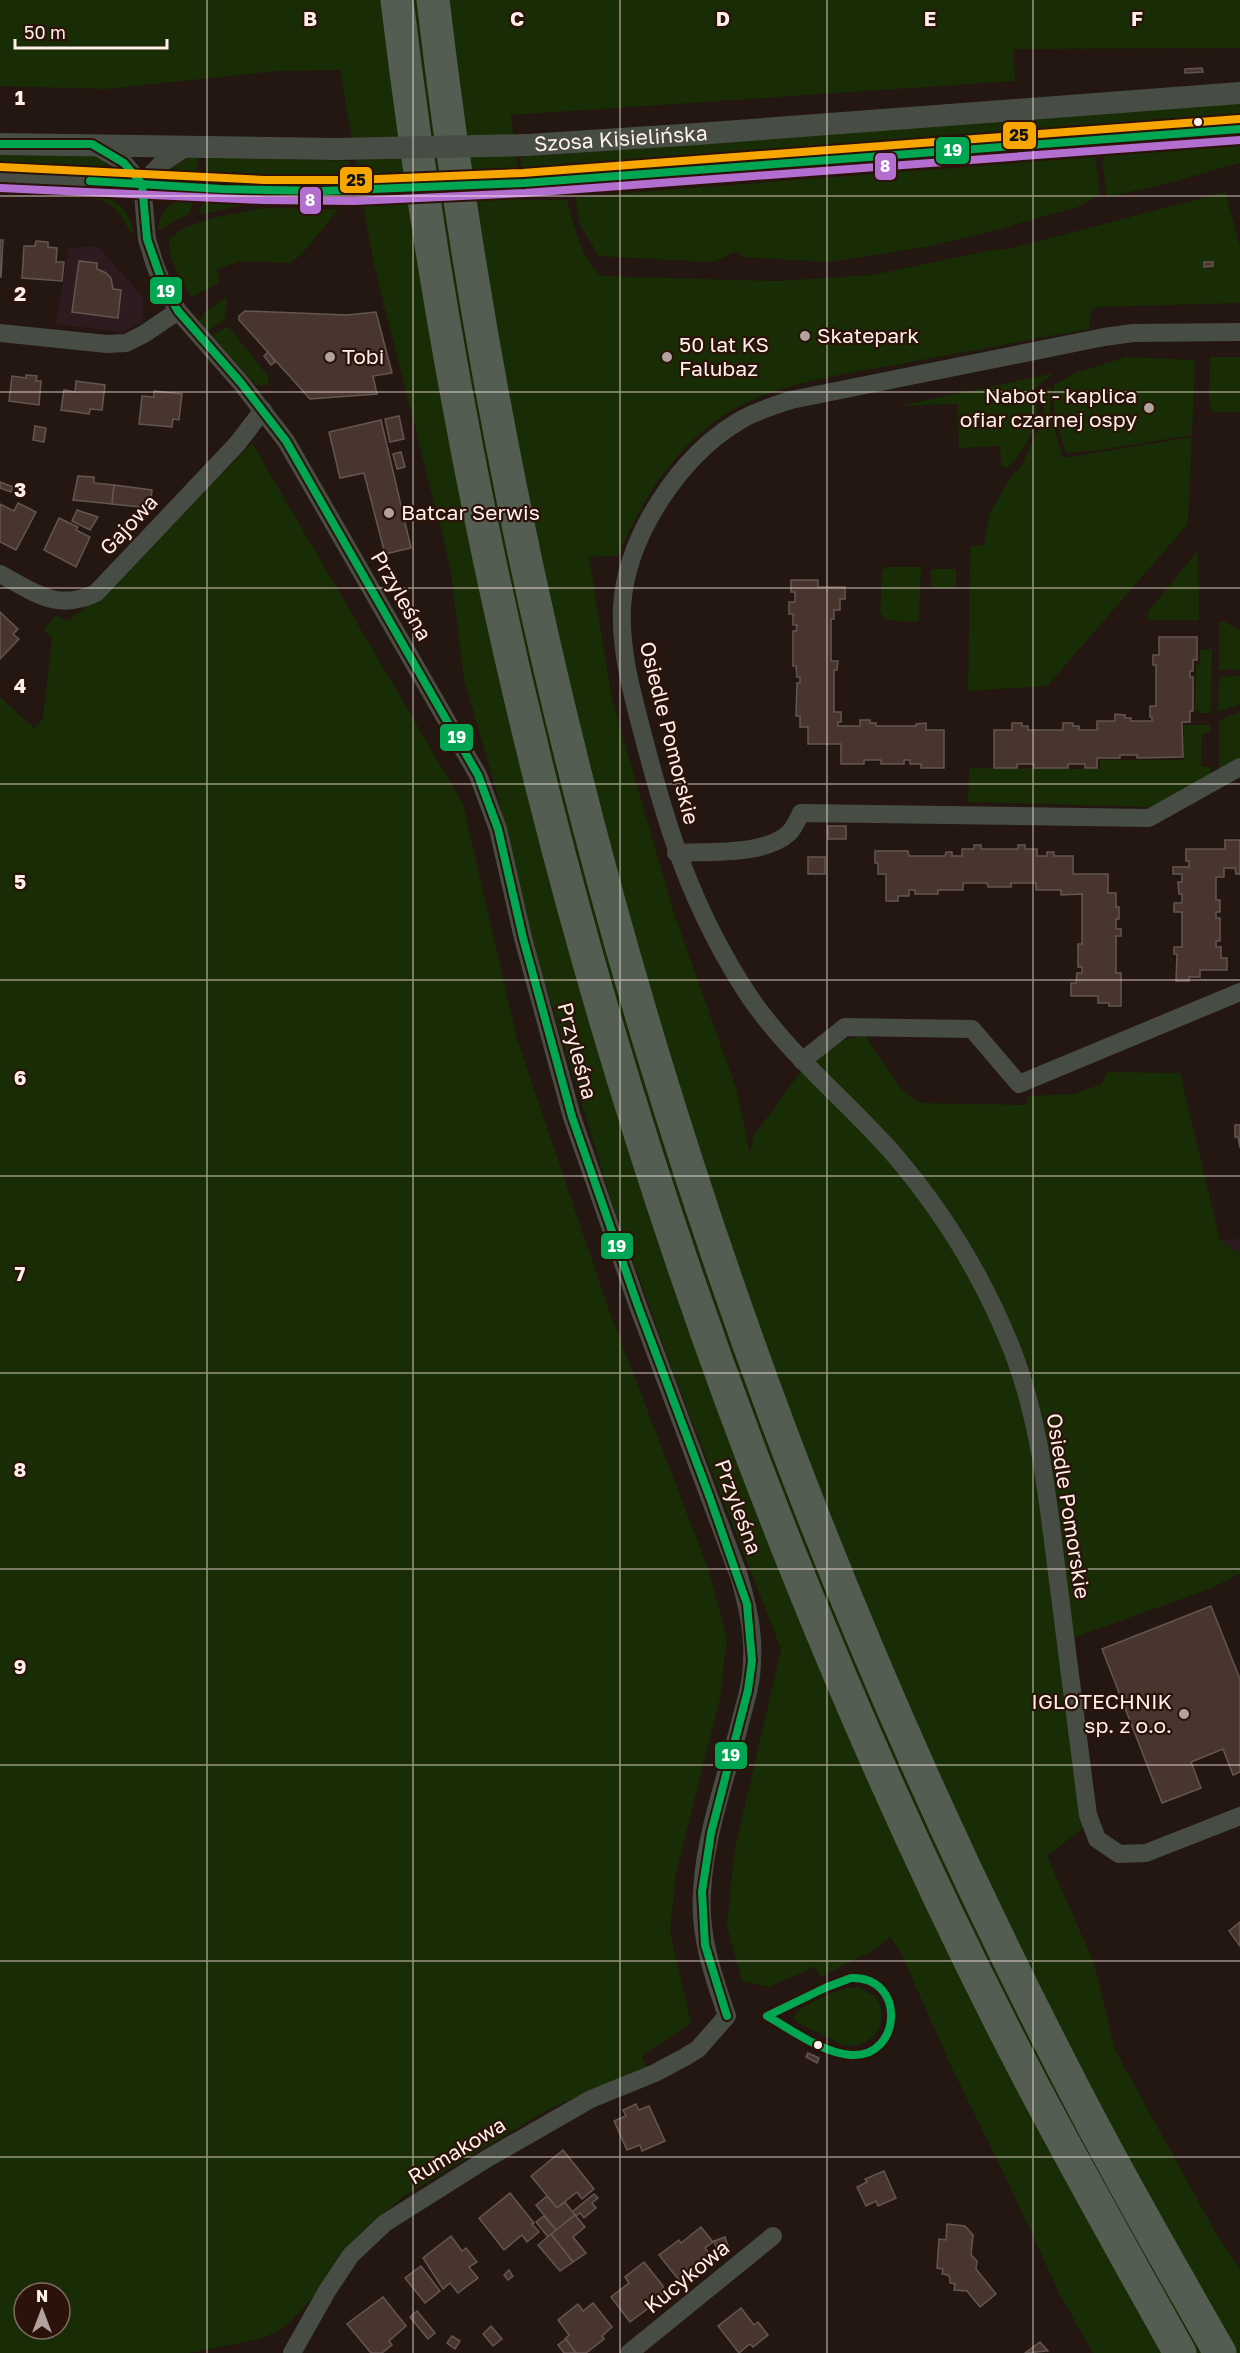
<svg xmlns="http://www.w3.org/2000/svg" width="1240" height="2353" viewBox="0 0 1240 2353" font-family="'Golos Text',sans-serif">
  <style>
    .commercial { fill: #2d1b1f }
    .green { fill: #182c05; fill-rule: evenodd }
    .building { fill: #48352e; stroke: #635652; stroke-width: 1.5 }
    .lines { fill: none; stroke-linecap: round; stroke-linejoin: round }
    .minor { stroke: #474d44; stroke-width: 18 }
    .tertiary { stroke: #474d44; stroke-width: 22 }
    .motorway { stroke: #545d51; stroke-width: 33 }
    .tertiary-bridge { stroke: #474d44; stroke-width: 22 }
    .bus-1-casing { stroke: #2c1309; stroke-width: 12 }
    .bus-2-casing { stroke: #2c1309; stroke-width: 12 }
    .bus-3-casing { stroke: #2c1309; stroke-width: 12 }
    .bus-1 { stroke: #00a651; stroke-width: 8 }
    .bus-2 { stroke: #b36fd0; stroke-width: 8 }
    .bus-3 { stroke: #f7a600; stroke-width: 8 }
    .grid { fill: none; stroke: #ffefea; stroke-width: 1.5; stroke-opacity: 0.55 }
    .bus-dot { fill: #ffefea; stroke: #2c1309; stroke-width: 2 }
    .poi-dot { fill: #b2a39e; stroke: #2c1309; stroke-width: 2 }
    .labels { text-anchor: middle; stroke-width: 4.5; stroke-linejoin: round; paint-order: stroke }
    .street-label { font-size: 21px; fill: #ffefea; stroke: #2c1309 }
    .poi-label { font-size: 21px; fill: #ffefea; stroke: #2c1309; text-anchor: start }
    .grid-label { font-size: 20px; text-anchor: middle; font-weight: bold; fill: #ffefea; stroke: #2c1309; stroke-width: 4.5; stroke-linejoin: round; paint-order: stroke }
    .line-badge { stroke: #2c1309; stroke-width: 2 }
    .badge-label { font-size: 16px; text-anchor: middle; font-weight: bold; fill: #fff }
    .pale-badge-label { font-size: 16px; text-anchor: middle; font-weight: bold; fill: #111 }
  </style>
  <rect width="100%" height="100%" fill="#241611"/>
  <!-- commercial -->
  <g class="commercial">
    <polygon points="97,246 144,298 142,322 122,332 56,324 69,248"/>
    <polygon points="1240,1239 1240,1254 1220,1240"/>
  </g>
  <!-- green -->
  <g class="green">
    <path d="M 0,0 L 1240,0 L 1240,48 L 1013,49 L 1015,81 L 511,115 L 521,200 L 567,200 C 571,219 585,267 602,276 L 777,281 L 872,275 L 987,251 L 1012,248 L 1225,192 L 1240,247 L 1240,303 L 1098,307 L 1091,310 L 1089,329 C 1027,340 964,352 901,364 C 842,375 775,382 723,416 C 673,449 641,502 618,556 L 589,557 L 612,699 L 674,913 L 737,1091 L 750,1154 L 753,1137 L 806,1064 L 840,1041 L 864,1035 L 901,1089 L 919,1103 L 1027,1105 L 1027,1096 L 1073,1094 L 1101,1084 L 1107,1072 L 1180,1073 L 1220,1240 L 1240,1254 L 1240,1574 L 1207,1590 L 1064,1641 L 1089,1823 L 1047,1856 L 1094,1963 L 1115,2050 L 1216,2233 L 1240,2269 L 1240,2353 L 1093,2353 L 1059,2293 L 1009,2184 L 951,2066 L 900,1951 L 890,1937 L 872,1951 L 821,1977 L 815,1967 L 769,1987 L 742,1981 L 727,1927 L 734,1853 L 781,1649 L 673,1372 L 610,1197 L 530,933 L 499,799 L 464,680 L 450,566 L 373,261 L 340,70 L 277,71 L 106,89 L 0,86 Z"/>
    <polygon points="1240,103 1240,118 591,168 522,171 520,157"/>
    <polygon points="1240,146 1240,163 1165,184 1107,197 1102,161 1105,156"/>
    <polygon points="0,154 92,155 104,160 108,169 105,172 0,167"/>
    <polygon points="191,157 198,157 196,178 165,176 165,171"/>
    <polygon points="206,157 349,161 352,180 204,178"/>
    <path d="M 1095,157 L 1100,194 L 1078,207 L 985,233 L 925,247 L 830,262 L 742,257 L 738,252 C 726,252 724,261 708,262 L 599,256 L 580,225 L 575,197 Z"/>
    <path d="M 8,187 C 25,188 42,189 59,190 C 95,192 126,193 135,235 C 126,230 122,214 113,207 C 92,190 32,193 4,191 Z"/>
    <path d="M 186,198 L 195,198 L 189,214 L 157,231 C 160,214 168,202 186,198 Z"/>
    <polygon points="203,199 260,201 199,215"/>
    <path d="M 263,208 L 339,209 L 301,255 L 290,263 L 241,261 L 216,269 L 220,278 L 218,284 L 191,297 C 182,280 168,260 169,240 C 188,218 236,214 263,208 Z"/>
    <polygon points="227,297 225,319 207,332 199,321 206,311"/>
    <polygon points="228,326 268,376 269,380 267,385 256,385 211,336"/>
    <polygon points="1127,357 1195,360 1192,435 1100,450 1066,453 1053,412 1054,385 1077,372"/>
    <polygon points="1210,357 1240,357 1240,412 1212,412 1209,398"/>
    <path d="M 1054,373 L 1033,390 C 1034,396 1037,403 1037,409 C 1038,430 1021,454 1007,468 L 1001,466 L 1000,446 L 959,448 L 957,404 L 899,406 Z"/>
    <polygon points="1051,386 1050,414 1063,458 1192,437 1188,524 1047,686 968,691 970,546 984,545 989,514 1011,477 1022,465 1044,414 1042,393"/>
    <path d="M 252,443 L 463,804 L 517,1039 L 609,1310 L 709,1571 L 727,1639 L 720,1699 L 676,1873 L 670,1932 L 691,2023 L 642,2056 L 646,2067 L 551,2108 L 404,2196 L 362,2231 L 341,2253 L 312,2298 L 288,2324 L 278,2331 L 260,2339 L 189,2353 L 0,2353 L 0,697 L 34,728 L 43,719 L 52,638 L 43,630 L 56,616 L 68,621 L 111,586 ZM 24,2293 L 60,2293 L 60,2329 L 24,2329 Z"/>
    <polygon points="1198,550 1199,620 1148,620 1148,612"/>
    <polygon points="885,567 921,567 919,622 885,620 880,612 882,572"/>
    <rect x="931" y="569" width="25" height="19"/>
    <polygon points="1219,622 1225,622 1240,631 1240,670 1219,669"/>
    <polygon points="1212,649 1211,713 1200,713 1199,710 1195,710 1196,666 1200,664 1200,650"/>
    <polygon points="1240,676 1240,704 1218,712 1219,677"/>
    <polygon points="1240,712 1240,760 1219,771 1219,720"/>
    <polygon points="1184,725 1210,725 1210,733 1202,734 1201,766 1211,767 1210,775 1157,807 968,802 969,768 1099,769 1100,760 1184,760"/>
    <path d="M 857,1987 L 875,1996 C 894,2021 870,2053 841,2044 L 800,2024 L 794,2019 L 795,2014 C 805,2003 842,1987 857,1987 Z"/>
  </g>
  <!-- building -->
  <g class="building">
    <polygon points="1202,68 1203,72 1185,73 1185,69"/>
    <polygon points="0,240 3,240 1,277 0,277"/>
    <polygon points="36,241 48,242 48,247 57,248 56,262 64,262 62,281 22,278 24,246 35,246"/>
    <polygon points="79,261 97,263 97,269 106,273 111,278 113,289 121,290 118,318 72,312"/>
    <polygon points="1204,262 1213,262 1213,266 1204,267"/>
    <polygon points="245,311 347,315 376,312 392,373 373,376 377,394 310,399 239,320 239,316"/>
    <polygon points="268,352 275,362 271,365 264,356"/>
    <polygon points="26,375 37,376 36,381 41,381 39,405 9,401 12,376 26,378"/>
    <polygon points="76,381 105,385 102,410 90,409 89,414 61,410 64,390 75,392"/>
    <polygon points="154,391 182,394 179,420 173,419 172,427 139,424 142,396 154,397"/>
    <circle cx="1149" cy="407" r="5"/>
    <polygon points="399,416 404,439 390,442 385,419"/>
    <polygon points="381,420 411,548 385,554 364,473 340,478 329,432"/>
    <polygon points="35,426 46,428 44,442 33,440"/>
    <polygon points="401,452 405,467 397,469 393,454"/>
    <polygon points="78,476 94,477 94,483 114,485 112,504 73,500"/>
    <polygon points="0,482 13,487 11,492 0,488"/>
    <polygon points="114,485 152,490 150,508 112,504"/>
    <polygon points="18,503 36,512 16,550 0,542 0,504 14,511"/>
    <polygon points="77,510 98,517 90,530 72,521"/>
    <polygon points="59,518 78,527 76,530 90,537 76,567 44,550"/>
    <polygon points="791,580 818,580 818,587 845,587 845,599 840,599 840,610 834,610 834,619 831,619 831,661 838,661 837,670 834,670 834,712 841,712 841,722 838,722 838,726 860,726 860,720 870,720 870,723 876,723 876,726 916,726 916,724 926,723 926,730 944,730 944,768 921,768 921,764 910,764 910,760 904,760 904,764 881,764 881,760 864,760 864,764 841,764 841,744 808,744 808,727 800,727 800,716 796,716 797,683 800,683 800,677 797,677 796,666 793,666 793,631 796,631 797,625 793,625 793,614 789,614 789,602 795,602 795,592 791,592"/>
    <polygon points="0,612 18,629 13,634 19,639 0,659"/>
    <polygon points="1159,637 1197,637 1197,660 1193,660 1193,671 1190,671 1190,677 1193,677 1193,711 1190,711 1190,722 1182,722 1183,757 1137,758 1137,755 1120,755 1120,758 1097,758 1097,768 1085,768 1085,764 1068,764 1068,768 1034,768 1034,764 1017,764 1017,768 994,768 994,730 1012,730 1012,723 1022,723 1022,726 1028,726 1028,730 1063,730 1063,723 1073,723 1073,726 1079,726 1079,730 1097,730 1097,721 1115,721 1115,714 1125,715 1125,718 1131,718 1131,721 1152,721 1152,717 1150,717 1150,706 1156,706 1156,665 1153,665 1153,655 1159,655"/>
    <rect x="828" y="826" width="18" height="13"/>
    <polygon points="1225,840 1240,840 1240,874 1236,874 1235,868 1224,868 1224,877 1216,877 1216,900 1220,900 1220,912 1216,912 1216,918 1220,918 1220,941 1216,941 1216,947 1221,947 1221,958 1227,958 1227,970 1200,970 1200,977 1189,977 1189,981 1176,981 1177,954 1174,954 1174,947 1182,947 1182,912 1174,912 1174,903 1182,903 1182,894 1179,894 1178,882 1182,882 1182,874 1173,874 1173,867 1189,867 1189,861 1186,861 1186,849 1225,849"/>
    <polygon points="974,845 981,845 981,849 1018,849 1018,845 1025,845 1025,849 1037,849 1037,856 1047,856 1047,852 1054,852 1054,856 1073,856 1073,874 1108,874 1108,893 1116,893 1116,907 1119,907 1119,919 1116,919 1116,929 1121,929 1121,936 1116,936 1116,973 1121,973 1121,1006 1109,1006 1109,1003 1098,1003 1098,996 1071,996 1071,983 1076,983 1077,973 1082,973 1082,967 1078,967 1078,944 1082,944 1082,894 1061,895 1061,890 1036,890 1036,883 1011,883 1011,887 988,887 987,883 963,883 963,890 938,890 938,894 915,894 915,890 909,890 909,896 898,896 898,901 886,901 886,874 878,874 878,863 875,863 875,851 908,851 909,856 945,856 946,852 952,852 952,856 962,856 962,849 974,849"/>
    <rect x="808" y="857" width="17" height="17"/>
    <polygon points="1235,1125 1240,1125 1240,1148 1238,1137 1235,1137"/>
    <polygon points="1211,1606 1240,1679 1240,1772 1233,1775 1223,1749 1191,1762 1201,1788 1162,1803 1102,1649"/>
    <polygon points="1240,1922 1240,1946 1229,1931"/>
    <polygon points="808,2053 819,2058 817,2063 806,2057"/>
    <polygon points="636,2104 639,2110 649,2106 665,2141 642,2151 640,2145 627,2150 614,2121 626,2116 623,2110"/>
    <polygon points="563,2150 594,2189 582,2199 577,2192 557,2208 531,2176"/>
    <polygon points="884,2171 896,2198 878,2206 876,2201 866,2206 857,2187 867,2182 865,2179"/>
    <polygon points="510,2193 534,2223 532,2224 539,2232 527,2242 522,2235 504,2250 479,2218"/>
    <polygon points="594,2194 598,2198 592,2203 596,2208 584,2218 580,2213 576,2216 572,2212"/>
    <polygon points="547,2196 557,2208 565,2202 575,2215 556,2230 536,2205"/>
    <polygon points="575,2215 585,2227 573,2237 586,2253 573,2262 551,2234"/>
    <polygon points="544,2216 556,2230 548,2237 536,2222"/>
    <polygon points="947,2224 965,2226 973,2235 971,2255 977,2261 976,2269 996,2294 980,2307 967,2291 954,2290 955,2284 950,2283 950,2278 948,2275 942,2274 943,2269 937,2268 939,2239 946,2240"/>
    <polygon points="701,2227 713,2242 705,2248 711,2256 698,2267 700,2269 682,2284 659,2255 679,2240 681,2243"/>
    <polygon points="551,2234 573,2262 560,2271 538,2245"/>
    <polygon points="451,2236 462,2251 466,2248 477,2262 469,2267 478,2278 458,2293 450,2283 443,2289 423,2258"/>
    <polygon points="725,2237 729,2249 718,2253 714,2241"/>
    <polygon points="644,2262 663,2286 662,2294 652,2301 654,2304 630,2322 611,2297 629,2283 625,2277"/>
    <polygon points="421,2266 440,2291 425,2303 405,2278"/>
    <polygon points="509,2270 513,2276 508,2280 504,2275"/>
    <polygon points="383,2297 406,2326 389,2341 392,2345 382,2353 371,2353 347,2324"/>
    <polygon points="593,2303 612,2327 602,2336 604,2339 586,2353 576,2353 565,2339 569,2335 558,2320 578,2304 583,2311"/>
    <polygon points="741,2308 754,2325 758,2322 768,2335 753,2347 750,2344 739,2353 718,2326"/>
    <polygon points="417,2311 435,2333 428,2339 410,2317"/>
    <polygon points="491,2326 502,2339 493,2346 483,2334"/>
    <polygon points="452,2336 460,2341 455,2349 447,2343"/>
    <polygon points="566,2339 576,2353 564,2353 558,2345"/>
    <polygon points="1040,2342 1048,2351 1025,2353"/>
  </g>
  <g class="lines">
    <!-- minor -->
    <g class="minor">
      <path d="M 94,145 L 124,163 L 142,184 L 147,239 L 155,265 L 164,287 L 178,311 L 241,383 L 286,441 L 478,775 L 498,829 L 523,938 L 572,1117 L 638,1306 L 739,1576 C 747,1603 754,1632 752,1661 C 752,1681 746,1700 741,1719 C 727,1776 705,1833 702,1892 C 699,1936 713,1975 727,2016 L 698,2049 L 685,2057 L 655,2073 L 591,2099 L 488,2158 L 385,2223 L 351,2255 L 327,2291 L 292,2353"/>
      <polyline points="142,184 162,163 189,146"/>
      <path d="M 1240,332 L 1133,333 L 1104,337 L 791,400 C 773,406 755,411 739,421 C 679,457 626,537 622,607 C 620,651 632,693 643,735 C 668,832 693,911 749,996 C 789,1055 845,1099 891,1151 C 943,1211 984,1278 1013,1352 C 1039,1420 1047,1493 1056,1565 C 1067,1649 1077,1732 1088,1815 L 1097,1839 L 1119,1854 L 1146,1853 L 1240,1816"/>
      <polyline points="0,333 107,344 126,343 144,334 178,311"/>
      <path d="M 0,574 C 34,592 57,612 96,593 L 237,444 L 263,410"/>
      <path d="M 676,853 C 708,851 764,856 789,833 C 794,828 798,819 801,813 L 1149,818 L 1240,767"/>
      <polyline points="802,1061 845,1027 972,1029 1019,1084 1240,992"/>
      <polyline points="629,2353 773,2236"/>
    </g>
    <!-- tertiary -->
    <g class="tertiary">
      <polyline points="0,144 337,149"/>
      <path id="s1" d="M 528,145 L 697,134 L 1240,93"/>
      <polyline points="0,177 264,190 354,191"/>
      <polyline points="524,183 1240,129"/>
    </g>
    <!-- motorway -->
    <g class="motorway">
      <path d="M 397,0 C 461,536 593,1064 794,1564 C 864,1739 942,1911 1029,2078 C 1078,2171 1129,2262 1180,2353"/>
      <path d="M 433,0 C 517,714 729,1416 1057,2056 C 1108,2157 1164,2255 1220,2353"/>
    </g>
    <!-- tertiary-bridge -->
    <g class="tertiary-bridge">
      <polyline points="337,149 528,145"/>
      <polyline points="354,191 524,183"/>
    </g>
    <!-- bus-1 casing -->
    <g class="bus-1-casing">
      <g id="bus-1">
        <polyline points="0,144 92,144 124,163 142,184 147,239 164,287 178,311 241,383 286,441 478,775 498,829 523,938 572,1117 638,1306 710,1498 747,1604 752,1661 748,1690 711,1833 702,1892 705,1945 727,2016"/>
        <polyline points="90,181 222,189 322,191 524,183 1240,129"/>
        <path d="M 851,1978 C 907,1976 902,2058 851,2055 C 822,2053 792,2030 767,2016 L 827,1987 Z"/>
      </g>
    </g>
    <!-- bus-2 casing -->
    <g class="bus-2-casing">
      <polyline id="bus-2" points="0,188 263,200 354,201 525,193 1240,140"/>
    </g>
    <!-- bus-3 casing -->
    <g class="bus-3-casing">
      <polyline id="bus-3" points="1,167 264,180 354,180 523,173 1239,119"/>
    </g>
    <!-- bus-1 -->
    <use href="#bus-1" class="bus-1"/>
    <!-- bus-2 -->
    <use href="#bus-2" class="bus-2"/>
    <!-- bus-3 -->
    <use href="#bus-3" class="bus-3"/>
  </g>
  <!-- grid -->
  <path class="grid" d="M 207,0 L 207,2353M 413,0 L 413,2353M 620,0 L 620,2353M 827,0 L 827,2353M 1033,0 L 1033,2353M 0,196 L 1240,196M 0,392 L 1240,392M 0,588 L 1240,588M 0,784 L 1240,784M 0,980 L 1240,980M 0,1176 L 1240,1176M 0,1373 L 1240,1373M 0,1569 L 1240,1569M 0,1765 L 1240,1765M 0,1961 L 1240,1961M 0,2157 L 1240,2157"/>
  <!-- markers -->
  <g class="bus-dot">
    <circle cx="1198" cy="122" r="5"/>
    <circle cx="818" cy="2045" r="5"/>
  </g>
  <g class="poi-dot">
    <circle cx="805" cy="336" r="6"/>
    <circle cx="330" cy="357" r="6"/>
    <circle cx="667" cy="357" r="6"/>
    <circle cx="1149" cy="408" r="6"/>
    <circle cx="389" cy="513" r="6"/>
    <circle cx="1184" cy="1714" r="6"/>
  </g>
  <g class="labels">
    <!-- street labels -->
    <g class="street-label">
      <text dy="7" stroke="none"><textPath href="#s1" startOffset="93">Szosa Kisielińska</textPath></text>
      <text transform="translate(129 525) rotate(-47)" y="7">Gajowa</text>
      <text transform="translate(401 596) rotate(60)" y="7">Przyleśna</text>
      <text transform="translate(669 733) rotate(76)" y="7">Osiedle Pomorskie</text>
      <text transform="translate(577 1051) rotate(75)" y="7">Przyleśna</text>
      <text transform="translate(1068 1506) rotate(81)" y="7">Osiedle Pomorskie</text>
      <text transform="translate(738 1507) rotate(70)" y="7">Przyleśna</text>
      <text transform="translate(457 2151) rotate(-31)" y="7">Rumakowa</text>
      <text transform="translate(687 2277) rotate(-39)" y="7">Kucykowa</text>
    </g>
    <!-- poi labels -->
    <g class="poi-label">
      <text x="817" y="343">Skatepark</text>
      <text x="679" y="352">50 lat KS<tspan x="679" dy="24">Falubaz</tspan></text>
      <text x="342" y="364">Tobi</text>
      <text x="1137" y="403" text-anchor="end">Nabot - kaplica<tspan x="1137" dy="24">ofiar czarnej ospy</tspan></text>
      <text x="401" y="520">Batcar Serwis</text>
      <text x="1172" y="1709" text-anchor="end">IGLOTECHNIK<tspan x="1172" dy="24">sp. z o.o.</tspan></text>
    </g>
  </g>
  <g class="grid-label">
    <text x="310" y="26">B</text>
    <text x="517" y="26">C</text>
    <text x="723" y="26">D</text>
    <text x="930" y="26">E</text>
    <text x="1137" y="26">F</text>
    <text x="20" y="105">1</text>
    <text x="20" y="301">2</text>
    <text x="20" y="497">3</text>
    <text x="20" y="693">4</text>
    <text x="20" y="889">5</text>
    <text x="20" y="1085">6</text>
    <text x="20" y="1281">7</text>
    <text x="20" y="1477">8</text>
    <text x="20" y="1674">9</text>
  </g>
  <g class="line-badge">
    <rect x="1002" y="121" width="35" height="29" rx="6" fill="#f7a600"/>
    <rect x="935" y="136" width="35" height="29" rx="6" fill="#00a651"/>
    <rect x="874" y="152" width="23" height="29" rx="6" fill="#b36fd0"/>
    <rect x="339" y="166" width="34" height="28" rx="6" fill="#f7a600"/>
    <rect x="299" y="186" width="23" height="29" rx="6" fill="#b36fd0"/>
    <rect x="149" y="276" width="34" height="29" rx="6" fill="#00a651"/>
    <rect x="439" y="723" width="35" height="29" rx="6" fill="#00a651"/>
    <rect x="600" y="1232" width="34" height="28" rx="6" fill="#00a651"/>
    <rect x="714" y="1741" width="34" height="29" rx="6" fill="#00a651"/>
  </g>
  <g class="badge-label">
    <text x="953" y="156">19</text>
    <text x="885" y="172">8</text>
    <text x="310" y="206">8</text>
    <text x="166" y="297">19</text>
    <text x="457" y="743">19</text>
    <text x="617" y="1252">19</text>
    <text x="731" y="1761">19</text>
  </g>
  <g class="pale-badge-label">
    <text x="1019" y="141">25</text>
    <text x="356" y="186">25</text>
  </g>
  <!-- north arrow -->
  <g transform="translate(42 2311)"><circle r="28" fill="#2c1309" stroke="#806b63" stroke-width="1.5"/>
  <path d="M0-4.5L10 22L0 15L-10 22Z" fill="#b2a39e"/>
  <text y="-9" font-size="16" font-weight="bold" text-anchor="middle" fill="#ffefea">N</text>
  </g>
  <!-- scale -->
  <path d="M15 39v9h152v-9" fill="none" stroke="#ffefea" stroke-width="3"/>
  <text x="24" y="39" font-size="18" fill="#ffefea" stroke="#2c1309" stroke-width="4.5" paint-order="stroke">50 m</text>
</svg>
